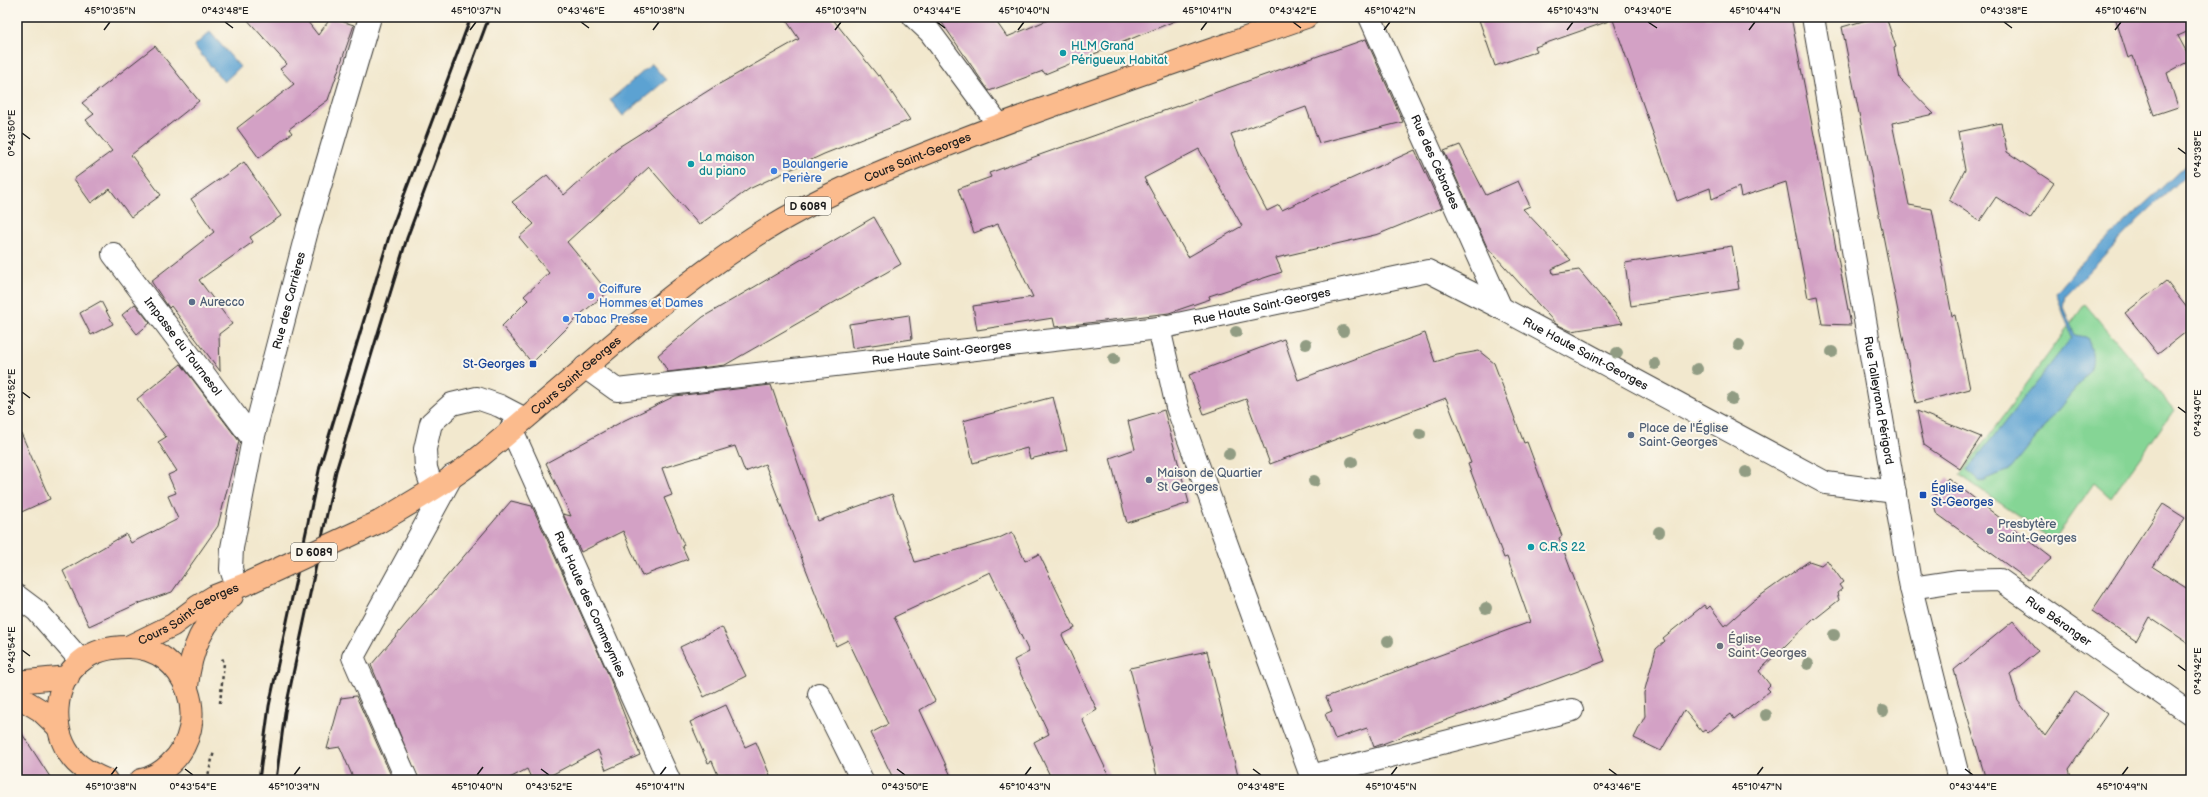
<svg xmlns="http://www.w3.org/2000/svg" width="2208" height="797" viewBox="0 0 2208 797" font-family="'Balsamiq Sans',sans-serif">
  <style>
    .green { fill: #85d595; stroke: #507858 }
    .water { fill: #5ca2d2; stroke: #3c5f77 }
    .building { fill: #d3a1c5; fill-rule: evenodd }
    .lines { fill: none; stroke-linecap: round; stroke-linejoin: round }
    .minor-casing { stroke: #3c3b37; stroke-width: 24 }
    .major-casing { stroke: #3c3b37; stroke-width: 24 }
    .path { stroke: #3c3b37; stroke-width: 2.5; stroke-dasharray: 3 3; stroke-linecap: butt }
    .minor { stroke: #fff; stroke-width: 22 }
    .major { stroke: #fbbb8d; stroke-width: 22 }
    .rail { stroke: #1c1c1c; stroke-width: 3 }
    .major-bridge-casing { stroke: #3c3b37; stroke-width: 24; stroke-linecap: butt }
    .major-bridge { stroke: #fbbb8d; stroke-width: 22 }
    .tree { fill: #919c83 }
    .ticks { fill: none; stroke: #1c1c1c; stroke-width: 1.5 }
    .culture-dot { fill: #0f9aa8; stroke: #fbf7ec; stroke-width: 1.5 }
    .shop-dot { fill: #3f7fe0; stroke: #fbf7ec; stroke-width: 1.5 }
    .service-dot { fill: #5c6f8a; stroke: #fbf7ec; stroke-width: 1.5 }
    .transit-dot { fill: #1a4fb4; stroke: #fbf7ec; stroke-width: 1.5 }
    .worship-dot { fill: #6b7280; stroke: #fbf7ec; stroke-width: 1.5 }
    .labels { text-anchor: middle; stroke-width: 4; stroke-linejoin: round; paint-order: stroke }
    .shield { fill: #fbf7ec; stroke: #5f5e5a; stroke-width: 1 }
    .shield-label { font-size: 11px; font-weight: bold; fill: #1c1c1c }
    .culture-label { font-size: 12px; fill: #0d838f; stroke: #fbf7ec; text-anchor: start }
    .street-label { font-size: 12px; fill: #1c1c1c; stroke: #fbf7ec }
    .shop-label { font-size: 12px; fill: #366cbe; stroke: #fbf7ec; text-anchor: start }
    .service-label { font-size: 12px; fill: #4e5e75; stroke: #fbf7ec; text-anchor: start }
    .transit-label { font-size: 12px; fill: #164399; stroke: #fbf7ec; text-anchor: end }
    .worship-label { font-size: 12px; fill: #5b616d; stroke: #fbf7ec; text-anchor: start }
    .neatline { fill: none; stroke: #1c1c1c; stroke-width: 1.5 }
    .ticks-label { font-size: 10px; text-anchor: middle; fill: #1c1c1c }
  </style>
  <rect width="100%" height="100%" fill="#fbf7ec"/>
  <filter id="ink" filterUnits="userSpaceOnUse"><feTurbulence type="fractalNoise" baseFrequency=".025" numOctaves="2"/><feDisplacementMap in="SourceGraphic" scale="8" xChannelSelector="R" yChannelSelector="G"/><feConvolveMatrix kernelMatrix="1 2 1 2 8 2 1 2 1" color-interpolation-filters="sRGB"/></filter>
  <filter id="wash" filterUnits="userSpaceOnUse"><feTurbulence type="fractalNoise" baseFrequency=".012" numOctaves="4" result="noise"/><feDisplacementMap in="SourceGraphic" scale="16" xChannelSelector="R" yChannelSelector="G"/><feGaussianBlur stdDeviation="0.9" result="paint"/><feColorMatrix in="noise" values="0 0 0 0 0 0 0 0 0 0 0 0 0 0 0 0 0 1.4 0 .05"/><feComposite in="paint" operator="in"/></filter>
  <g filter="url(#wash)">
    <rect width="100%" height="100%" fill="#f2e8ce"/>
    <!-- green -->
    <polygon class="green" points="2085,304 2174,410 2111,498 2094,483 2054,541 1960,475"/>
    <!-- water -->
    <g class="water">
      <polygon points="210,32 240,67 224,82 194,46"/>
      <polygon points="652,64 666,80 623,116 610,100"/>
      <path d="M 2191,160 L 2191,171 L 2139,219 L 2065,296 L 2063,307 L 2075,335 L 2086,337 C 2092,347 2095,359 2090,370 L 2011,469 L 1980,482 L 1967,470 L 2072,337 L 2056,293 L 2078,267 Z"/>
    </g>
    <g id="blocks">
      <!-- building -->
      <g class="building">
        <polygon points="245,17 304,17 318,35 331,18 354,25 328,100 289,129 292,133 259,158 237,128 294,84 280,69 287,64"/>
        <polygon points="784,17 831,17 878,76 880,75 910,120 824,154 749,189 699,225 649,167 567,242 608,292 582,313 532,363 502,326 528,300 524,296 549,273 519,237 534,224 512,202 547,175 564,195 617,148 714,87 799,39"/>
        <polygon points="938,17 993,17 1007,37 1055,17 1182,18 1045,74 1043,71 989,91"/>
        <polygon points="1478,17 1608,17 1609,21 1535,47 1537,51 1495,66"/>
        <polygon points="1612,17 1791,17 1851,325 1822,324 1817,296 1808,298 1786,182 1741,197 1739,187 1712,199 1710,188 1677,201"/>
        <polygon points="1877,17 1886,17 1896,47 1894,48 1900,79 1934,114 1892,123 1909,205 1932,209 1952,316 1955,315 1970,389 1916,403 1842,27"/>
        <polygon points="2115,17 2191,17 2191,30 2178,36 2191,60 2167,73 2178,107 2154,115 2133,56 2128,58"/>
        <path d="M 1366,39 L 1403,122 L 1319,143 L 1306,107 L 1231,134 L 1245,169 L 1267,211 L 1279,205 L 1282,210 L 1415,150 L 1442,208 L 1379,234 L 1276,258 L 1282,272 L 1209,296 L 1210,299 L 1169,313 L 1055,327 L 1053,318 L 977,330 L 973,306 L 1033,297 L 998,224 L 974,233 L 958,189 L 991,177 L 989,173 ZM 1199,149 L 1242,226 L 1188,257 L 1144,178 Z"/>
        <polygon points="155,46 199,101 131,155 161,195 131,217 110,189 91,203 74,179 112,151 86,120 94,114 82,103"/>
        <polygon points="2001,123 2007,152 2054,183 2030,219 1996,197 1980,221 1949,200 1965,170 1958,132"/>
        <polygon points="1460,145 1486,195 1518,181 1530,206 1523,209 1571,260 1552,269 1553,274 1579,270 1623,323 1571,331 1556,324 1487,247 1444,151"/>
        <polygon points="244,162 281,216 250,237 253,242 199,280 232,324 219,334 220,371 171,306 169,308 151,281 214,232 191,199"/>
        <polygon points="874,217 901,264 725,365 668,372 658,355 703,317"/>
        <polygon points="1732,246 1739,289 1631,306 1625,263"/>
        <polygon points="2166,281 2191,313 2191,328 2158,354 2125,313"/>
        <polygon points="101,301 113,324 91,335 80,313"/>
        <polygon points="135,304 150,323 137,334 122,315"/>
        <polygon points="909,315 912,339 852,348 849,324"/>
        <polygon points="1425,333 1435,362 1457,355 1479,351 1494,363 1524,443 1527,442 1562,536 1559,538 1605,661 1374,747 1367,728 1335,739 1325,714 1332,711 1326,697 1530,622 1507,557 1504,558 1468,464 1471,463 1446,398 1270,464 1246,399 1204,414 1189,375 1284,339 1298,380"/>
        <polygon points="181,364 239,441 218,526 172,592 137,604 89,626 63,571 126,534 131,543 178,519 168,496 176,493 168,475 177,471 158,442 166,437 137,399"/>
        <polygon points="771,385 818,521 892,494 915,562 997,539 1012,532 1025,561 1039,554 1075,628 1062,635 1097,710 1082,719 1111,780 1052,780 1034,742 1049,734 1014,660 1029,652 990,572 894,617 935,701 920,710 953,780 894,780 871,733 888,724 848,640 836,646 765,464 745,472 735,446 662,468 672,495 664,498 684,545 682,546 688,559 642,576 623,531 581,552 563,514 571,516 546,463 625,420 675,396"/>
        <polygon points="1053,397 1067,450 1030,459 1027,448 973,463 963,421"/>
        <polygon points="1164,410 1189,503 1127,523 1110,458 1135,449 1128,421"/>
        <polygon points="1917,411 1981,437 1960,469 1924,445"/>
        <polygon points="17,424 50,499 17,514"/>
        <polygon points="1948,478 2052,558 2028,580 1936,513 1933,497"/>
        <polygon points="511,501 532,506 609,676 640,755 606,770 598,750 542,780 532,780 527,769 506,780 419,780 371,665"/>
        <polygon points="2163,504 2185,518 2153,567 2191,591 2191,645 2149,617 2136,641 2092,611"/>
        <polygon points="1827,560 1843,582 1839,585 1842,589 1837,593 1839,600 1815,619 1814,618 1759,671 1770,685 1767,688 1770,691 1734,719 1731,714 1727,717 1708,733 1705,730 1702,732 1684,710 1661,751 1634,738 1645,716 1644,693 1656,649 1665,641 1663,638 1704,605 1707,609 1710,606 1725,626 1753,601 1809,561 1821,565"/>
        <polygon points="2013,621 2038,651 2010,674 2018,701 2045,736 2076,691 2107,714 2069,769 2072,780 1986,780 1954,670"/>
        <polygon points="722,627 746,676 704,697 680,647"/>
        <polygon points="1207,651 1239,780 1158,780 1130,668"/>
        <polygon points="356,696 393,780 354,780 340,747 327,749 341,698"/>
        <polygon points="726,705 745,747 756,742 772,780 725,780 723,775 718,775 712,761 708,763 690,722"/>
        <polygon points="17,726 52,780 17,780"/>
      </g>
    </g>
  </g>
  <g filter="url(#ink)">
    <use href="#blocks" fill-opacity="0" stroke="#3c3b37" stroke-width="1"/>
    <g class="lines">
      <!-- minor casing -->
      <g class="minor-casing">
        <g id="minor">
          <polyline points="914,17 930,32 999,125"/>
          <path id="s1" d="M 1370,17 L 1501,308"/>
          <path id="s2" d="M 1813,17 L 1911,588 L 1959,780"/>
          <path id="s3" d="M 113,254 L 253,439"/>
          <polyline points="1159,328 1177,407 1311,776 1572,710"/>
          <path id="s4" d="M 585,367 L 617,390 L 1159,328 L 1428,271 L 1501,308 L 1826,483 L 1895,492"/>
          <path id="s5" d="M 511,428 L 669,780"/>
          <polyline points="433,490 426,468 425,449 431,423 452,404 477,398 500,406 523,418"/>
          <path id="s6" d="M 237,587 L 231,569 L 232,548 L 253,439 L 308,227 L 370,17"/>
          <path id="s7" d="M 1911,588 L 1957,581 L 2000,580 L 2191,714"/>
          <polyline points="17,596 37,611 81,661"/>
          <polyline points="819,694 862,780"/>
          <polyline points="407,780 353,657 452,476"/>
        </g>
      </g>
      <!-- major casing -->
      <g class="major-casing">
        <g id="major">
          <path id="s8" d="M 379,522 C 414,501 450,481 482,455 C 572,381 656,301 754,237 C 819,195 891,167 963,139 C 1076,95 1192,57 1306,17"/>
          <path id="s9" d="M 128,647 L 173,625 L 197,607 L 215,596 L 248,583"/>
          <polyline points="17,682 68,677"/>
          <path d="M 187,687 C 190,650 203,621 232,596"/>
          <polyline points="17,696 40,710 58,727"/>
          <path d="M 106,780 C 94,775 81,769 73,759 C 50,731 52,684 81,661 C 94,651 111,647 127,647 C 188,646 213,725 170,764 C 162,772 152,778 141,780"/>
        </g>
      </g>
      <!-- path -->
      <g class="path">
        <polyline points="220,703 224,663 222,658"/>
        <polyline points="207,780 214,751"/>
      </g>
      <!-- minor -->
      <use href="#minor" class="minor"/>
      <!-- major -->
      <use href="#major" class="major"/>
      <!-- rail -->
      <g class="rail">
        <polyline points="259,780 269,706 320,466 391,230 471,17"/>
        <polyline points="276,780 285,712 336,471 407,238 489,17"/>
      </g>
      <!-- major-bridge casing -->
      <g class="major-bridge-casing">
        <polyline id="major-bridge" points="248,583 379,522"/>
      </g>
      <!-- major-bridge -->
      <use href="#major-bridge" class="major-bridge"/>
    </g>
    <!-- trees -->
    <g class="tree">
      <circle cx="1343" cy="331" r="6"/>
      <circle cx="1236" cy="332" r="6"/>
      <circle cx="1306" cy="344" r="6"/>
      <circle cx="1739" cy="345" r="6"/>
      <circle cx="1832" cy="352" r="6"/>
      <circle cx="1617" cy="353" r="6"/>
      <circle cx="1114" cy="359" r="6"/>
      <circle cx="1655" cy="364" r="6"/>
      <circle cx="1697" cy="369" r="6"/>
      <circle cx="1732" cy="399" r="6"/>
      <circle cx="1420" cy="434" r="6"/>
      <circle cx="1229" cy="454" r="6"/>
      <circle cx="1352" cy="462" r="6"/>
      <circle cx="1746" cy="472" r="6"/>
      <circle cx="1314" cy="481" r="6"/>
      <circle cx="1659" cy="532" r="6"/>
      <circle cx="1486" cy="608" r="6"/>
      <circle cx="1834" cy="635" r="6"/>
      <circle cx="1388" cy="641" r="6"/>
      <circle cx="1808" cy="664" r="6"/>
      <circle cx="1883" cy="711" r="6"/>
      <circle cx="1766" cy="715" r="6"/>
    </g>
  </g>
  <!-- ticks -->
  <path class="ticks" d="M 225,22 L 233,28M 581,22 L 589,28M 937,22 L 945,28M 1293,22 L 1301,28M 1648,22 L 1657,28M 2004,22 L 2012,28M 104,30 L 110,22M 470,30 L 476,22M 653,30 L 659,22M 835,30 L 841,22M 1018,30 L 1024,22M 1201,30 L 1207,22M 1384,30 L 1390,22M 1567,30 L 1573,22M 1749,30 L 1755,22M 2115,30 L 2121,22M 22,133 L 30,139M 2178,148 L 2186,154M 22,392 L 30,398M 2178,407 L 2186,413M 22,650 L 30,656M 2178,665 L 2186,671M 185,769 L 193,775M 541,769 L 549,775M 897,769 L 905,775M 1253,769 L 1261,775M 1609,769 L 1617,775M 1965,769 L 1973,775M 111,775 L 117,767M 294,775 L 300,767M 477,775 L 483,767M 660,775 L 666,767M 1025,775 L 1031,767M 1391,775 L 1397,767M 1757,775 L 1763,767M 2122,775 L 2128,767"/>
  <!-- markers -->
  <g class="culture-dot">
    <circle cx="1063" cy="53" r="4"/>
    <circle cx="691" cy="164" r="4"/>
    <circle cx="1531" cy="547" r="4"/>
  </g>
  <g class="shop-dot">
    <circle cx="774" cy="171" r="4"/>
    <circle cx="591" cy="296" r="4"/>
    <circle cx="566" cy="319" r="4"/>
  </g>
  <g class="service-dot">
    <circle cx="192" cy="302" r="4"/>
    <circle cx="1631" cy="435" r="4"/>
    <circle cx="1149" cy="480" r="4"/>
    <circle cx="1990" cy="531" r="4"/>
  </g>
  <g class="transit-dot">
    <rect x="529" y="360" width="8" height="8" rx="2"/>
    <rect x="1919" y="491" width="8" height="8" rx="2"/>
  </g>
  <circle class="worship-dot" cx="1720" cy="646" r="4"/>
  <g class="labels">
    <!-- shield labels -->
    <g class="shield">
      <rect x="785" y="197" width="46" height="18" rx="3"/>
      <rect x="291" y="543" width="46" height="18" rx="3"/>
    </g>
    <g class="shield-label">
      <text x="808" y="210">D 6089</text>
      <text x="314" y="556">D 6089</text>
    </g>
    <!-- culture labels -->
    <g class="culture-label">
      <text x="1071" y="50">HLM Grand<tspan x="1071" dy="14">Périgueux Habitat</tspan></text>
      <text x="699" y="161">La maison<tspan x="699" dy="14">du piano</tspan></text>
      <text x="1539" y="551">C.R.S 22</text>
    </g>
    <!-- street labels -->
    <g class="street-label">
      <text dy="4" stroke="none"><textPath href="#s8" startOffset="654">Cours Saint-Georges</textPath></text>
      <text dy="4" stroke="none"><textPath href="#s1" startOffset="159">Rue des Cébrades</textPath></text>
      <text dy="4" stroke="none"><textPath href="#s6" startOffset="294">Rue des Carrières</textPath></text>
      <text dy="4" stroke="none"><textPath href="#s4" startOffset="690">Rue Haute Saint-Georges</textPath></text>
      <text dy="4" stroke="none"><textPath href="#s3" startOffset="116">Impasse du Tournesol</textPath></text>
      <text dy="4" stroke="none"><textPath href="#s4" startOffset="1038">Rue Haute Saint-Georges</textPath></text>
      <text dy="4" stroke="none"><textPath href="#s4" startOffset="366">Rue Haute Saint-Georges</textPath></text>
      <text dy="4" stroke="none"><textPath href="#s8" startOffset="246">Cours Saint-Georges</textPath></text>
      <text dy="4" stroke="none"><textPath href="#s2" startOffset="389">Rue Talleyrand Périgord</textPath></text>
      <text dy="4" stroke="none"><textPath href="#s5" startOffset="193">Rue Haute des Commeymies</textPath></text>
      <text dy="4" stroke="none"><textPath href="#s9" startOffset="69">Cours Saint-Georges</textPath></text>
      <text dy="4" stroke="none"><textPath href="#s7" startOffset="161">Rue Béranger</textPath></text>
    </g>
    <!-- shop labels -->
    <g class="shop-label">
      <text x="782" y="168">Boulangerie<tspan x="782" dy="14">Perière</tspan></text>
      <text x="599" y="293">Coiffure<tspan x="599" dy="14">Hommes et Dames</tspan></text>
      <text x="574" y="323">Tabac Presse</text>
    </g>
    <!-- service labels -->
    <g class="service-label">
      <text x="200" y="306">Aurecco</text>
      <text x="1639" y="432">Place de l'Église<tspan x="1639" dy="14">Saint-Georges</tspan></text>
      <text x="1157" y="477">Maison de Quartier<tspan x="1157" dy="14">St Georges</tspan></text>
      <text x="1998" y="528">Presbytère<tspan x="1998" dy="14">Saint-Georges</tspan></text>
    </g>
    <!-- transit labels -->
    <g class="transit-label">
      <text x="525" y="368">St-Georges</text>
      <text x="1931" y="492" text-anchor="start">Église<tspan x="1931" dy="14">St-Georges</tspan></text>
    </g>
    <!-- worship labels -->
    <g class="worship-label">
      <text x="1728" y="643">Église<tspan x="1728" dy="14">Saint-Georges</tspan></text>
    </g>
  </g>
  <!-- margin -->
  <rect width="2208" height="797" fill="none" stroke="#fbf7ec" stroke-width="44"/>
  <rect x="22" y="22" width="2164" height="753" class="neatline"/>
  <g class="ticks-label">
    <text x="110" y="14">45°10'35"N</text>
    <text x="225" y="14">0°43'48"E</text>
    <text x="476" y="14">45°10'37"N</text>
    <text x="581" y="14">0°43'46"E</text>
    <text x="659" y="14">45°10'38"N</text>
    <text x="841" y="14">45°10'39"N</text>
    <text x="937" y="14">0°43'44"E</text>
    <text x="1024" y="14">45°10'40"N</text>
    <text x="1207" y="14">45°10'41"N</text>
    <text x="1293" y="14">0°43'42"E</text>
    <text x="1390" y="14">45°10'42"N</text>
    <text x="1573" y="14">45°10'43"N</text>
    <text x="1648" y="14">0°43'40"E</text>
    <text x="1755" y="14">45°10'44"N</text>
    <text x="2004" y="14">0°43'38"E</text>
    <text x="2121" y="14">45°10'46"N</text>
    <text transform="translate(11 133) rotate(-90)" y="4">0°43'50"E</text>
    <text transform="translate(2197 154) rotate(-90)" y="4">0°43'38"E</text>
    <text transform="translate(11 392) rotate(-90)" y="4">0°43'52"E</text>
    <text transform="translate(2197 413) rotate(-90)" y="4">0°43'40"E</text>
    <text transform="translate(11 650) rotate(-90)" y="4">0°43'54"E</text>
    <text transform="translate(2197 671) rotate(-90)" y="4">0°43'42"E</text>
    <text x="111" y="790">45°10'38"N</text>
    <text x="193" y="790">0°43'54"E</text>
    <text x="294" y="790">45°10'39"N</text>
    <text x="477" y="790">45°10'40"N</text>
    <text x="549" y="790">0°43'52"E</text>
    <text x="660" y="790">45°10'41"N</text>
    <text x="905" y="790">0°43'50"E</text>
    <text x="1025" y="790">45°10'43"N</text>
    <text x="1261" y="790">0°43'48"E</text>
    <text x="1391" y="790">45°10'45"N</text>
    <text x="1617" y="790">0°43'46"E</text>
    <text x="1757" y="790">45°10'47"N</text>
    <text x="1973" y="790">0°43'44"E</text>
    <text x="2122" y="790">45°10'49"N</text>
  </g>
</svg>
